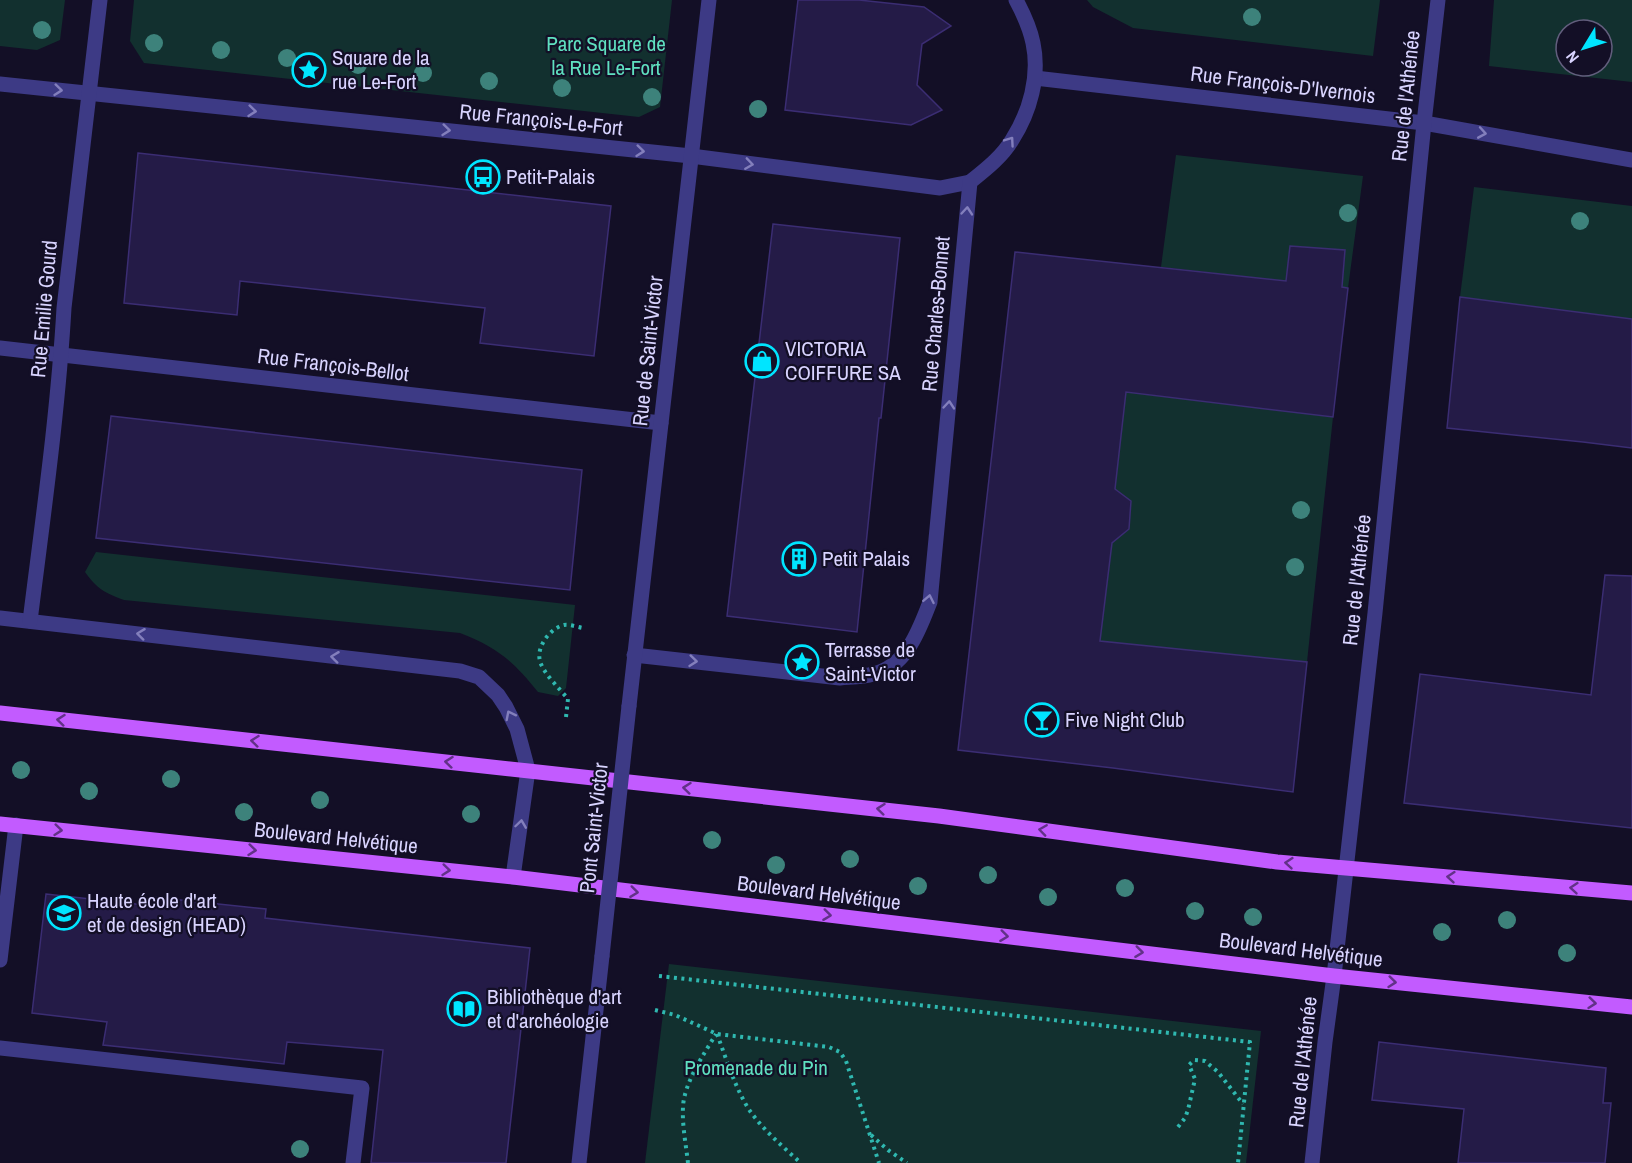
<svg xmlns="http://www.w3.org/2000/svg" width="1632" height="1163" viewBox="0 0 1632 1163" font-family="'Archivo Narrow',sans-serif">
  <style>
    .green { fill: #12302f; fill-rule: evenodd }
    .building { fill: #241b47; stroke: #3b2d73; stroke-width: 1.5 }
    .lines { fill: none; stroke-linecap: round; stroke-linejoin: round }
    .path { stroke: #2fb8b0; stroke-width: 4; stroke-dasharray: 3 4.5; stroke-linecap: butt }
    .minor { stroke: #3d3a85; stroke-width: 15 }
    .major { stroke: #c25bff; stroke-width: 15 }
    .minor-bridge { stroke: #3d3a85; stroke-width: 15 }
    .tree { fill: #3d827b }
    .oneway { stroke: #837fbc }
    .oneway2 { stroke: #623188 }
    .labels { text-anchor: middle; stroke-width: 4.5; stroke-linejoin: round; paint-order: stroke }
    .park-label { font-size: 21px; fill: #5fe0c0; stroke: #130f26 }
    .poi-label { font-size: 21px; fill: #d9d4ff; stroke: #130f26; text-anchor: start }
    .street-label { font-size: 21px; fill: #d9d4ff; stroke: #130f26 }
  </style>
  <rect width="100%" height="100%" fill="#130f26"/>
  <!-- green -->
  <g class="green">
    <polygon points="0,0 65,0 60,40 37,50 0,46"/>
    <polygon points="134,0 672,0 660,107 639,117 144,63 130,41"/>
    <polygon points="1087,0 1380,0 1373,56 1133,28 1093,7"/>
    <path d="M 1494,0 L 1632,0 L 1632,82 L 1489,66 ZM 1566,30 L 1602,30 L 1602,66 L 1566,66 Z"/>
    <polygon points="1176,155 1363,176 1348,288 1342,287 1345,250 1290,246 1286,281 1161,267"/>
    <polygon points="1474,187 1632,206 1632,319 1460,297"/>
    <polygon points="1126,392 1333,417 1307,662 1100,641 1112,543 1129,529 1131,501 1115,489"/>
    <path d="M 96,552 L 575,605 L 566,688 L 558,696 L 538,692 C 512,660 498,648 460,633 L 124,600 C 105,593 97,589 85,572 Z"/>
    <polygon points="669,964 1261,1031 1246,1163 645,1163"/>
  </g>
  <!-- building -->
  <g class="building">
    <polygon points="798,0 859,0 924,7 951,26 922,44 917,85 942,110 911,125 785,110"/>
    <polygon points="138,153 611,206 594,356 480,343 485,308 240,281 237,315 124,303"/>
    <polygon points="773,224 900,238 881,418 879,418 857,632 727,616"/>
    <polygon points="1290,246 1345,250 1342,287 1348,288 1333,417 1126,392 1115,489 1131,501 1129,529 1112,543 1100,641 1307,662 1293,792 1113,768 958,750 1015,252 1286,281"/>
    <polygon points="1460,297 1632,319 1632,448 1583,442 1447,428"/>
    <polygon points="111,416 582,470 570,590 96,538"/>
    <polygon points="1605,575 1632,576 1632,828 1404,803 1420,674 1591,695"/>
    <polygon points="46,894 153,906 153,897 266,909 265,918 530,948 506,1163 371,1163 383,1050 287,1042 284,1064 103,1045 107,1022 32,1013"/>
    <polygon points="1379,1042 1606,1068 1603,1103 1611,1103 1605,1163 1458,1163 1464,1109 1372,1100"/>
  </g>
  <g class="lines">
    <!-- path -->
    <g class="path">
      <path d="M 566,717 L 568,699 C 560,689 543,673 540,661 C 536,647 550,628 564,625 C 569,624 577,627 583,628"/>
      <polyline points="659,976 1250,1042 1238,1163"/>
      <polyline points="655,1010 675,1015 717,1034 829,1047 840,1052 846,1061 879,1163"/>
      <path d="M 717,1034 C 726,1058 734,1085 748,1108 C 762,1129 782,1146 801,1163"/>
      <polyline points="1178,1127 1185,1118 1188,1110 1195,1079 1189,1065 1194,1060 1205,1061 1218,1072 1243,1104"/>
      <polyline points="871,1135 888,1150 907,1163"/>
      <path d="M 688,1163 C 686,1145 682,1125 683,1107 C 684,1083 704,1054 716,1034"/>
    </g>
    <!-- minor -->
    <g class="minor">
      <polyline points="1035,78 1424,123 1632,160"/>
      <polyline points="0,84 691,156 940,188 970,182"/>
      <polyline points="0,348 661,423"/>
      <polyline points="0,618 460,671 479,677 498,695 506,707 517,729 528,770 513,877"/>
      <path d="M 30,621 C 43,517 58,413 64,308 L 100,0"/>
      <path d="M 634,655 L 840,678 C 851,677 863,677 873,674 C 907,666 919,630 930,602 L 970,182 C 985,170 1002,157 1012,140 C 1030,112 1040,76 1033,43 C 1030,28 1023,13 1016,0"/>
      <polyline points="629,706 709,0"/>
      <polyline points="0,960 16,825"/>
      <polyline points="0,1048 362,1088 353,1163"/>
      <polyline points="579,1163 602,956"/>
      <polyline points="1312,1163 1325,1042 1334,976 1375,613 1424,123 1438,0"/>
    </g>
    <!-- major -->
    <g class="major">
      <polyline points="0,713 939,816 1277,862 1632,893"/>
      <polyline points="0,824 513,877 1334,976 1632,1007"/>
    </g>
    <!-- minor-bridge -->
    <polyline class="minor-bridge" points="602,956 629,706"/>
  </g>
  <!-- trees -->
  <g class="tree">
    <circle cx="1252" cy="17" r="9"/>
    <circle cx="42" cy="30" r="9"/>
    <circle cx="154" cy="43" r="9"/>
    <circle cx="221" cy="50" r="9"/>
    <circle cx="287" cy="58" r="9"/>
    <circle cx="358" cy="65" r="9"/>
    <circle cx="423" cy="73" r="9"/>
    <circle cx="489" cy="81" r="9"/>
    <circle cx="562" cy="88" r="9"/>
    <circle cx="652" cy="97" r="9"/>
    <circle cx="758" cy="109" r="9"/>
    <circle cx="1348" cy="213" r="9"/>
    <circle cx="1580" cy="221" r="9"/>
    <circle cx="1301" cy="510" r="9"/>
    <circle cx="1295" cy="567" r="9"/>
    <circle cx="21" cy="770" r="9"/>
    <circle cx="171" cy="779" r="9"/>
    <circle cx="89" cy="791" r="9"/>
    <circle cx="320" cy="800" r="9"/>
    <circle cx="244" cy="812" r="9"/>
    <circle cx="471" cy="814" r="9"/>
    <circle cx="712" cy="840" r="9"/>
    <circle cx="850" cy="859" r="9"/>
    <circle cx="776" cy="865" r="9"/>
    <circle cx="988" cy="875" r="9"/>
    <circle cx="918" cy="886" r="9"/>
    <circle cx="1125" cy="888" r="9"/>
    <circle cx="1048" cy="897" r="9"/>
    <circle cx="1195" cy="911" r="9"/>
    <circle cx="1253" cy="917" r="9"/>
    <circle cx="1507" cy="920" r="9"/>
    <circle cx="1442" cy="932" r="9"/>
    <circle cx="1567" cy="953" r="9"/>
    <circle cx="300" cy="1149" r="9"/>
  </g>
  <!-- one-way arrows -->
  <defs><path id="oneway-chevron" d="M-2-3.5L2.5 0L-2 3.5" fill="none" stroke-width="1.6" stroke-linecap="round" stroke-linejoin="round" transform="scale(1.5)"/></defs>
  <g class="oneway">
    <use href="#oneway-chevron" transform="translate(58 90) rotate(6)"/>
    <use href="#oneway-chevron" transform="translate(252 111) rotate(6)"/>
    <use href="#oneway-chevron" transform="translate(446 130) rotate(6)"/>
    <use href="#oneway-chevron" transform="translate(1482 133) rotate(10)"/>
    <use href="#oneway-chevron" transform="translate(1010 141) rotate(-55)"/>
    <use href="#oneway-chevron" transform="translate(640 151) rotate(6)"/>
    <use href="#oneway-chevron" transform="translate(749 164) rotate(8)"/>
    <use href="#oneway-chevron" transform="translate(967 211) rotate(-85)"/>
    <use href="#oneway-chevron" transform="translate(949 405) rotate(-85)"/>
    <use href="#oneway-chevron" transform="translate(929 599) rotate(-79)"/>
    <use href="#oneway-chevron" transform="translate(141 634) rotate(-173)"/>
    <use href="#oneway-chevron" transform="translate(335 657) rotate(-173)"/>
    <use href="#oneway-chevron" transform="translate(693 661) rotate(6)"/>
    <use href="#oneway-chevron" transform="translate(510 715) rotate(-117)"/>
    <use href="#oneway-chevron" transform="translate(521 824) rotate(-82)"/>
  </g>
  <g class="oneway2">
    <use href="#oneway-chevron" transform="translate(61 720) rotate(-174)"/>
    <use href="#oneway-chevron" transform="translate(255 741) rotate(-174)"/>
    <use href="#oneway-chevron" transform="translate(449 762) rotate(-174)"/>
    <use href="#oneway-chevron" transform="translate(687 788) rotate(-174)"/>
    <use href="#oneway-chevron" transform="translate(881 809) rotate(-174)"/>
    <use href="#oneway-chevron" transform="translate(58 830) rotate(6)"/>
    <use href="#oneway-chevron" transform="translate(1043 830) rotate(-172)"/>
    <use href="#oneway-chevron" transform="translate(252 850) rotate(6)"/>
    <use href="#oneway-chevron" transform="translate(1289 863) rotate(-175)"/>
    <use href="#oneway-chevron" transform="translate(446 870) rotate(6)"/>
    <use href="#oneway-chevron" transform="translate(1451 877) rotate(-175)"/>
    <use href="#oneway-chevron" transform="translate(1574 888) rotate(-175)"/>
    <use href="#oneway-chevron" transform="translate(634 892) rotate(7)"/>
    <use href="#oneway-chevron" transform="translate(827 915) rotate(7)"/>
    <use href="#oneway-chevron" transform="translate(1004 936) rotate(7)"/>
    <use href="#oneway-chevron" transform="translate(1139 952) rotate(7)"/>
    <use href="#oneway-chevron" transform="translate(1392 982) rotate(6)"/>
    <use href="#oneway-chevron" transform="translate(1592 1003) rotate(6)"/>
  </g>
  <!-- icons -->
  <defs>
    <g id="sight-ring" transform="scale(1.725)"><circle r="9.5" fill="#130f26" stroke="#00e5ff" stroke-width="1.5"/><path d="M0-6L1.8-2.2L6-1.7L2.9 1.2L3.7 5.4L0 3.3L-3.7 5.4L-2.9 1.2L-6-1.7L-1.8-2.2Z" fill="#00e5ff"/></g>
    <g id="bus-ring" transform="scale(1.725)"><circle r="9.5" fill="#130f26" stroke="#00e5ff" stroke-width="1.5"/><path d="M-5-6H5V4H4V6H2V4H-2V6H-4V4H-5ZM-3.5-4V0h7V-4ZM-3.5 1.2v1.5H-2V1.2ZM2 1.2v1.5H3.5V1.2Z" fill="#00e5ff"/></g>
    <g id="shop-ring" transform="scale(1.725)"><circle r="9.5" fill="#130f26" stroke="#00e5ff" stroke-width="1.5"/><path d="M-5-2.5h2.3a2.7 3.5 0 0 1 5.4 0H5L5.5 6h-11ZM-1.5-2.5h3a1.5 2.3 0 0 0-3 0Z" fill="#00e5ff"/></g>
    <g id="building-ring" transform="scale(1.725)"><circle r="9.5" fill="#130f26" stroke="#00e5ff" stroke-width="1.5"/><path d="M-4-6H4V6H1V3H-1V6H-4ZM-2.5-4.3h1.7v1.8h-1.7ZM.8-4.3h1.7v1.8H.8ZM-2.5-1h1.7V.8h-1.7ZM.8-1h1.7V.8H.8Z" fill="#00e5ff"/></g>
    <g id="bar-ring" transform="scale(1.725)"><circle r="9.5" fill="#130f26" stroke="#00e5ff" stroke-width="1.5"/><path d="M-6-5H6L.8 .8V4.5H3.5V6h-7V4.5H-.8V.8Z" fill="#00e5ff"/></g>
    <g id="university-ring" transform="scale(1.725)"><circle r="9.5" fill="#130f26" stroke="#00e5ff" stroke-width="1.5"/><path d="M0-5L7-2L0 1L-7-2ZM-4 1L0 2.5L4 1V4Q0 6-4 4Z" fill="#00e5ff"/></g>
    <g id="library-ring" transform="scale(1.725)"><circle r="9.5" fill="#130f26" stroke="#00e5ff" stroke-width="1.5"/><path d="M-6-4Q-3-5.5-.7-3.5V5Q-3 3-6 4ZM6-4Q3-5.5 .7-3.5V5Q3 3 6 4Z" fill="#00e5ff"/></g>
  </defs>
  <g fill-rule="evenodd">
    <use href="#sight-ring" x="309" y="70"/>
    <use href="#bus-ring" x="483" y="177"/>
    <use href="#shop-ring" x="762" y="361"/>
    <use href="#building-ring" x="799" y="559"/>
    <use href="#sight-ring" x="802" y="662"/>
    <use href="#bar-ring" x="1042" y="720"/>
    <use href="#university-ring" x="64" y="913"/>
    <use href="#library-ring" x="464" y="1009"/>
  </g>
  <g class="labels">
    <!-- park labels -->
    <g class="park-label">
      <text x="606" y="51">Parc Square de<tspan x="606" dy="24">la Rue Le-Fort</tspan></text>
      <text x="756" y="1075">Promenade du Pin</text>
    </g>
    <!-- poi labels -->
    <g class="poi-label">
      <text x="332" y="65">Square de la<tspan x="332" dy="24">rue Le-Fort</tspan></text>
      <text x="506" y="184">Petit-Palais</text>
      <text x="785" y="356">VICTORIA<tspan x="785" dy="24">COIFFURE SA</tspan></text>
      <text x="822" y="566">Petit Palais</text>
      <text x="825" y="657">Terrasse de<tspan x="825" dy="24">Saint-Victor</tspan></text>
      <text x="1065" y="727">Five Night Club</text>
      <text x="87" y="908">Haute école d'art<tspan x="87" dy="24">et de design (HEAD)</tspan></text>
      <text x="487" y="1004">Bibliothèque d'art<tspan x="487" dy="24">et d'archéologie</tspan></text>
    </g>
    <!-- street labels -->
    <g class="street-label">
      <text transform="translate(1283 85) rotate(7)" y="7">Rue François-D'Ivernois</text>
      <text transform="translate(1406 96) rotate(-84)" y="7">Rue de l'Athénée</text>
      <text transform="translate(541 120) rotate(6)" y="7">Rue François-Le-Fort</text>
      <text transform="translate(44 309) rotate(-85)" y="7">Rue Emilie Gourd</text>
      <text transform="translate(936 314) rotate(-85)" y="7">Rue Charles-Bonnet</text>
      <text transform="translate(648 351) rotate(-84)" y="7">Rue de Saint-Victor</text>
      <text transform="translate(333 365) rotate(7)" y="7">Rue François-Bellot</text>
      <text transform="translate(1357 580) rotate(-84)" y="7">Rue de l'Athénée</text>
      <text transform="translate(594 828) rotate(-84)" y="7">Pont Saint-Victor</text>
      <text transform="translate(336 838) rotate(6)" y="7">Boulevard Helvétique</text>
      <text transform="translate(819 893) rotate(7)" y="7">Boulevard Helvétique</text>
      <text transform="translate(1301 950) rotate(7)" y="7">Boulevard Helvétique</text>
      <text transform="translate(1303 1062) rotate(-84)" y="7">Rue de l'Athénée</text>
    </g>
  </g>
  <!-- north arrow -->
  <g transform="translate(1584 48) rotate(232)"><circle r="28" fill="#130f26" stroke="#625e7d" stroke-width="1.5"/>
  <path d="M0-4.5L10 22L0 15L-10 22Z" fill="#00e5ff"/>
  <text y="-9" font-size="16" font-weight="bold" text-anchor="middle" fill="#d9d4ff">N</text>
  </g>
</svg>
